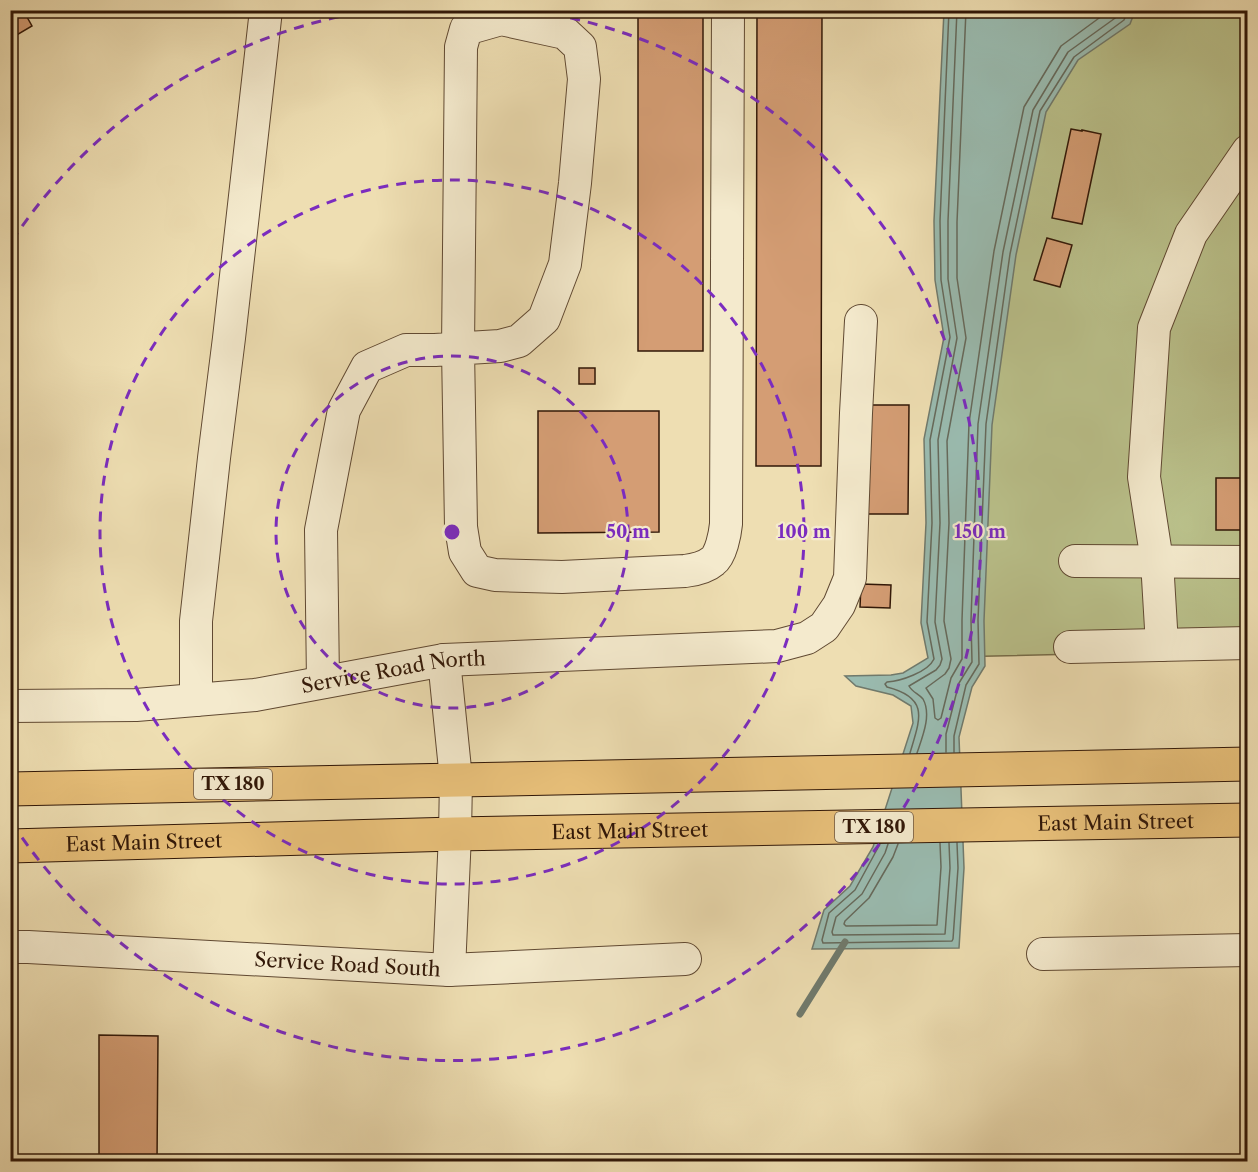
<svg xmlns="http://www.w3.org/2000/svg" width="1258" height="1172" viewBox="0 0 1258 1172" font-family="'Libre Caslon Text',serif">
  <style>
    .green { fill: #bac18b; stroke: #766c49; stroke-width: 1.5 }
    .water { fill: #9abcb1; stroke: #707a6d; stroke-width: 1.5 }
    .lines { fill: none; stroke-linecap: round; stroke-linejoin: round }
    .shore { stroke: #666a5c; stroke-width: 1.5 }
    .stream { stroke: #707a6d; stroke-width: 7 }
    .building { fill: #d49d74; stroke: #311707; stroke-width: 1.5 }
    .minor-casing { stroke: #604932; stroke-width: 34 }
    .major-casing { stroke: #311707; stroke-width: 35 }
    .minor { stroke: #f4eacd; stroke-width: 32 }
    .major { stroke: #e7bf79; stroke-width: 33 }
    .ring { fill: none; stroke: #7b2cbf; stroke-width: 3; stroke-dasharray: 10 8 }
    .labels { text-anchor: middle; stroke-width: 4.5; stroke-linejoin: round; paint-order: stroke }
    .shield { fill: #f4eacd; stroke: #6c5642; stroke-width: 1.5 }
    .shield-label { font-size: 18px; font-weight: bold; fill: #311707 }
    .street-label { font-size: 20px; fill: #311707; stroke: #f4eacd }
    .centre { fill: #7b2cbf; stroke: #f4eacd; stroke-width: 3 }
    .ring-label { font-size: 18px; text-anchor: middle; font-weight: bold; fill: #7b2cbf; stroke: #f4eacd; stroke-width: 4.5; stroke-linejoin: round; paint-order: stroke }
  </style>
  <rect width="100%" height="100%" fill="#eedeb2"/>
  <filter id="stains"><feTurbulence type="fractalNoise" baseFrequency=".00333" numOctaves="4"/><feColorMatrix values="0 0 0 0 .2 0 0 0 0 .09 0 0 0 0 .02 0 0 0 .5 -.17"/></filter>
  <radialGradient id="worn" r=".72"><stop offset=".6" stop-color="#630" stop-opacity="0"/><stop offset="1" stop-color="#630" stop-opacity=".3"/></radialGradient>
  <!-- green -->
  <polygon class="green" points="953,11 1247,11 1247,650 949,657"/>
  <!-- water -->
  <polygon class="water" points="944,11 1135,11 1130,24 1078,60 1046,112 1016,255 992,425 984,621 985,666 972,687 959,737 964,868 959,948 812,949 824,910 850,886 873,847 913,723 911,706 893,695 856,686 845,676 891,675 903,673 928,658 921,623 926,523 924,439 944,337 935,280 934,221"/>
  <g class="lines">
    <!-- shore -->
    <g class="shore">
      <polyline points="966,10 957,222 957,278 966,338 947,441 949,523 944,621 951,659 949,668 945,674 926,688 933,699 935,718 938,720 941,718 951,678 962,659 962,620 969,423 994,251 1024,107 1061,46 1110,10"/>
      <polyline points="946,752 946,734 959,683 972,662 971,620 978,424 1003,252 1033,110 1068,52 1118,16 1120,10"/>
      <polyline points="954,752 954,736 966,685 979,664 978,620 986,424 1010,254 1040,111 1074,57 1124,20 1128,10"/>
      <path d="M 910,753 C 920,719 930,698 887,687 L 885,684 L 887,682 C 901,681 928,672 934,659 L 927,622 L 932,523 L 930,440 L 950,337 L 941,280 L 940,221 L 949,10"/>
      <path d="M 917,753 C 922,738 932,715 923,699 C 919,694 912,692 909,686 L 936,670 L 940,665 L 942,659 L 935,622 L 940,523 L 938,440 L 957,338 L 948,279 L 948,221 L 957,10"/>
      <polyline points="880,844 855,890 829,913 822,940 823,943 952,941 953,939 958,868 957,843"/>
      <polyline points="888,844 885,853 862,894 836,917 832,932 833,935 945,934 950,868 949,843"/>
      <polyline points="898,844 893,857 869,898 845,921 844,924 846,926 937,925 941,867 940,843"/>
    </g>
    <!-- stream -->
    <polyline class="stream" points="800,1014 845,942"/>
  </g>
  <!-- building -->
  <g class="building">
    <polygon points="10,10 23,10 32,26 10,39"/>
    <rect x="638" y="10" width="65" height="341"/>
    <polygon points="757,10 822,10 821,466 756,466"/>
    <polygon points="1071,129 1082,131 1082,130 1101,134 1082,224 1052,218"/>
    <polygon points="1047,238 1072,245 1060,287 1034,280"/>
    <rect x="579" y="368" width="16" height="16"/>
    <polygon points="867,405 909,405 908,514 867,514"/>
    <polygon points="538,411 659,411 659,532 538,533"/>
    <rect x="1216" y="478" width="32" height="52"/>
    <polygon points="861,584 891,585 890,608 860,607"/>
    <polygon points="99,1035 158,1036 157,1162 99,1162"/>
  </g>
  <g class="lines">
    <!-- minor casing -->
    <g class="minor-casing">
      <g id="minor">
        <polyline points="1075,561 1248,562"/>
        <polyline points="1162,645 1157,561 1144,477 1154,328 1191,234 1248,151"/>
        <polyline points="1070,647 1248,643"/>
        <polyline points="444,660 456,779 455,834 449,970"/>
        <path d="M 323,682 L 321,530 L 344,410 L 367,367 L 406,350 L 435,350 L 500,346 L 519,341 L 544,319 L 565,264 L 575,183 L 584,79 L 580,47 L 565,33 L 501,19 L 466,29 L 461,47 L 458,349 L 461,527 L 465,552 L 477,571 L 495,575 L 562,577 L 685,571 C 693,570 706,567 713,561 C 721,555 725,534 726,524 L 728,10"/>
        <polyline points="196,700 196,621 214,458 229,338 266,10"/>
        <path id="s1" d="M 10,706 L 136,705 L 255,695 L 444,660 L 777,646 L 807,638 L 824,627 L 839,605 L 850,578 L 856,413 L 861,321"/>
        <path id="s2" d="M 10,947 L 28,947 L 449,970 L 685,959"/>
        <polyline points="1043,954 1248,950"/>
      </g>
    </g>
    <!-- major casing -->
    <g class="major-casing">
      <g id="major">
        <polyline points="10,789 1248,764"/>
        <path id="s3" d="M 10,846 L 455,834 L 1248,820"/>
      </g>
    </g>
    <!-- minor -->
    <use href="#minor" class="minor"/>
    <!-- major -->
    <use href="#major" class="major"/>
  </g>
  <!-- distance rings -->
  <g class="ring">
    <circle cx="452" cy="532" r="176"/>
    <circle cx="452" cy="532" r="352"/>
    <path d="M12 241A528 528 0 0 1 369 11M535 11A528 528 0 1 1 12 823"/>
  </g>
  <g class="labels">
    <!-- shield labels -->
    <g class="shield">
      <rect x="194" y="769" width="78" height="30" rx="4.5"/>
      <rect x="835" y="812" width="78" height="30" rx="4.5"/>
    </g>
    <g class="shield-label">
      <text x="233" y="790">TX 180</text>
      <text x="874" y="833">TX 180</text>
    </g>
    <!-- street labels -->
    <g class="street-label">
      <text dy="7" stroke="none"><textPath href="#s1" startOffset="386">Service Road North</textPath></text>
      <text dy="7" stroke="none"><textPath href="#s3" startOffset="1106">East Main Street</textPath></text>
      <text dy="7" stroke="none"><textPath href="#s3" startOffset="620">East Main Street</textPath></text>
      <text dy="7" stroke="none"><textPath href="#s3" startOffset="134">East Main Street</textPath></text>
      <text dy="7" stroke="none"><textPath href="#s2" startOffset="338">Service Road South</textPath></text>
    </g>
  </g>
  <circle cx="452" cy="532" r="9" class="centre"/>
  <g class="ring-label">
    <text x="628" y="538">50 m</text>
    <text x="804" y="538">100 m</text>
    <text x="980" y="538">150 m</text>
  </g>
  <!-- margin -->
  <rect width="1258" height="1172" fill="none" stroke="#eedeb2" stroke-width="36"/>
  <rect x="12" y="12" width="1234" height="1148" fill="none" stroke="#311707" stroke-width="3"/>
  <rect x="18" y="18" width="1222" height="1136" fill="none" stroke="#311707" stroke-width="1.5"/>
  <rect width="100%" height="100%" filter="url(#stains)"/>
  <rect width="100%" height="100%" fill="url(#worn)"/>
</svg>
